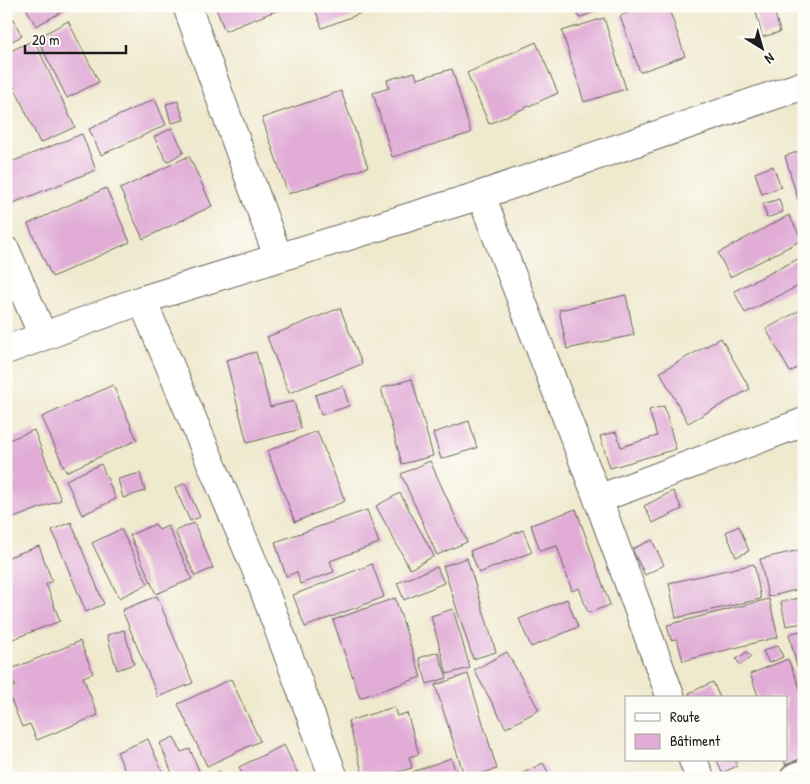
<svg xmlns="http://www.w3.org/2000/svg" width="810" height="784" viewBox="0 0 810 784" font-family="'Patrick Hand',sans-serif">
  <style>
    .building { fill: #e1add7 }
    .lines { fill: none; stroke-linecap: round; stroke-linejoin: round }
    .minor-casing { stroke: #66645a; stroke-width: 30 }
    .tertiary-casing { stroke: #66645a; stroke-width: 30 }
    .minor { stroke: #fff; stroke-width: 28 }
    .tertiary { stroke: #fff; stroke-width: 28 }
  </style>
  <rect width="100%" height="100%" fill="#fdfcf7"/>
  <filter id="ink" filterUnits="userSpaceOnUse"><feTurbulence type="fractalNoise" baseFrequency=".02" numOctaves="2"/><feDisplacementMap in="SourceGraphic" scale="10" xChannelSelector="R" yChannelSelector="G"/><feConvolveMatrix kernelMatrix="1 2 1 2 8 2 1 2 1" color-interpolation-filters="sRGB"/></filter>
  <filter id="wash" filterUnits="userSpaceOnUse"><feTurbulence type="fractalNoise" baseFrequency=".0096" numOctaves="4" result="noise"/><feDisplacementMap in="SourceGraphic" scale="20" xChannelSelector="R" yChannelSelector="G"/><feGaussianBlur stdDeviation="1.12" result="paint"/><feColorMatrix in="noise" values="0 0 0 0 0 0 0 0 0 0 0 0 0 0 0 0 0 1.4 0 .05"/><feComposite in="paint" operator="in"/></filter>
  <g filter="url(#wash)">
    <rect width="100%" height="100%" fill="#efe9ce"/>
    <g id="blocks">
      <!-- building -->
      <g class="building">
        <polygon points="6,6 22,36 6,44"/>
        <polygon points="25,6 65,6 67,9 36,26"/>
        <polygon points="215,6 288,6 225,31"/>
        <polygon points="314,6 380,6 322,28"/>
        <polygon points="574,6 609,6 579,18"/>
        <polygon points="646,6 668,6 685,56 640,72 620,16"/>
        <polygon points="757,6 773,6 780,32 762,37 755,7"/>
        <polygon points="604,18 626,89 584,102 562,31"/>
        <polygon points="68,21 99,82 67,98 37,38"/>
        <polygon points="34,40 75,127 40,143 6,69 6,53"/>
        <polygon points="536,42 558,93 489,124 467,73"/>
        <polygon points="452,69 471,133 392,157 373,93 389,88 387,80 415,72 417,79"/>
        <polygon points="341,91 368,167 288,194 262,118"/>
        <polygon points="155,99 166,125 101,155 89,129"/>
        <polygon points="178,101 184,120 171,123 166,104"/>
        <polygon points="172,128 184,152 167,162 154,137"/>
        <polygon points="82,134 96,170 8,205 6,199 6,164"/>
        <polygon points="800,151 804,162 803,216 785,156"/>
        <polygon points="189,156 212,206 143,239 120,189"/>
        <polygon points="773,166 781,187 762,194 755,173"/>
        <polygon points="106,188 130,242 52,277 28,224"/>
        <polygon points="779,199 783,212 767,218 763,204"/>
        <polygon points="789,215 802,240 730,277 718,253"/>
        <polygon points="804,256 804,283 745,313 734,291"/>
        <polygon points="626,295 634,335 567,349 559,310"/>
        <polygon points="340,308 362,364 289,393 267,337"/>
        <polygon points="804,308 804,364 790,372 766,329"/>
        <polygon points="721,338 750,389 688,423 660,372"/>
        <polygon points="256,352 270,407 294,401 301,429 247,443 226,360"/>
        <polygon points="412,379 433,456 402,464 381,388"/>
        <polygon points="113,385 137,440 66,472 42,417"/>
        <polygon points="343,386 349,406 321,415 315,395"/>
        <polygon points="664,406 676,449 610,468 600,436 616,432 621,447 657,436 649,410"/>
        <polygon points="469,421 477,448 441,459 433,433"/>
        <polygon points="34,430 61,500 6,521 6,441"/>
        <polygon points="317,431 345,501 295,522 267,451"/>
        <polygon points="430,461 467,542 437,555 401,474"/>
        <polygon points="101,464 116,499 82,515 66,480"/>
        <polygon points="140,473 145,491 123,498 118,479"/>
        <polygon points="185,483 200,517 190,521 175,488"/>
        <polygon points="673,491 682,509 653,523 644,506"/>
        <polygon points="400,493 434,556 410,569 376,506"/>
        <polygon points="576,509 610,605 588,613 579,588 572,591 557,546 540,551 531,525"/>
        <polygon points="367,510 379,543 330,561 334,572 300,584 297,572 286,576 275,542"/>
        <polygon points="71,522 104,604 86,612 52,530"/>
        <polygon points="194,523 213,568 195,576 175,531"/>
        <polygon points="155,524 159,530 168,526 192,579 156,594 130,535"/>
        <polygon points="739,526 749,551 736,557 726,532"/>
        <polygon points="121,529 148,584 119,598 92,543"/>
        <polygon points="523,530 532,552 479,573 470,551"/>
        <polygon points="652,540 664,565 645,575 632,549"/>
        <polygon points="39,546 52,581 46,584 60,621 13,639 6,620 6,558"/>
        <polygon points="804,549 804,588 768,597 760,559"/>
        <polygon points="467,558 496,652 473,659 443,566"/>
        <polygon points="372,564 384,597 305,627 293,595"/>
        <polygon points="754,564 761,599 676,618 669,583"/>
        <polygon points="437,567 444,583 404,600 397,583"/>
        <polygon points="157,596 193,683 158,697 122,610"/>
        <polygon points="804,597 804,623 786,626 781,602"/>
        <polygon points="395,598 421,677 360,698 333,620"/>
        <polygon points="567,599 578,627 531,647 519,619"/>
        <polygon points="769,599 778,637 683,661 677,639 671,640 667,625"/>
        <polygon points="453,609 470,668 447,674 431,616"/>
        <polygon points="124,630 134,664 117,670 107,635"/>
        <polygon points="804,630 804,666 797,667 789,634"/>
        <polygon points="80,641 93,673 83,677 98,715 37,740 30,724 22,727 7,690 15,686 9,670"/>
        <polygon points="778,645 783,657 769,663 763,651"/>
        <polygon points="438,652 447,678 427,684 419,658"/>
        <polygon points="507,652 539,710 506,728 474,670"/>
        <polygon points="747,652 751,657 740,665 736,659"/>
        <polygon points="788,659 804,698 804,757 785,765 786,698 759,698 750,674"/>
        <polygon points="468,674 497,769 465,778 435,685"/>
        <polygon points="231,679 260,741 207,766 178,704"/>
        <polygon points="713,682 720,698 691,698 689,693"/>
        <polygon points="394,707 397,716 407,713 419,754 409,757 412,768 379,778 364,778 348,721"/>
        <polygon points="174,737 181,752 190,749 202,778 174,778 160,743"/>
        <polygon points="148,739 165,778 128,778 117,752"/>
        <polygon points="284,745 300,778 244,778 239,767"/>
        <polygon points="451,758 458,778 414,778 412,772"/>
        <polygon points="717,760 735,760 737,766 722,773"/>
        <polygon points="543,763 551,778 513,778"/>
        <polygon points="220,771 223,778 202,778"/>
      </g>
    </g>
  </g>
  <g filter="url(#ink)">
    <use href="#blocks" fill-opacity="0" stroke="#66645a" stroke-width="1"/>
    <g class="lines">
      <!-- minor casing -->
      <g class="minor-casing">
        <g id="minor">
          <polyline points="187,6 278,257"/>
          <polyline points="481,195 598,499 671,698"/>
          <polyline points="6,251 43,336"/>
          <polyline points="142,300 258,574 334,778"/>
          <polyline points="598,499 804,422"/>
          <polyline points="693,760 700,778"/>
          <polyline points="794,778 804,774"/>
        </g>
      </g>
      <!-- tertiary casing -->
      <g class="tertiary-casing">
        <polyline id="tertiary" points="6,350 142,300 481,195 804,85"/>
      </g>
      <!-- minor -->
      <use href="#minor" class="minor"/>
      <!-- tertiary -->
      <use href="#tertiary" class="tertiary"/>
    </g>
  </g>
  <!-- margin -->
  <rect width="810" height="784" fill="none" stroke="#fdfcf7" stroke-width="25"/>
  <!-- legend -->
  <rect x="625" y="696" width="162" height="65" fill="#fdfcf7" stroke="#a3a29f"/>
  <rect x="635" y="713" width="25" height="8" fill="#ffffff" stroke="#a3a29f"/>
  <text x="670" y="722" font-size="15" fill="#1c1c1c">Route</text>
  <rect x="635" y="734" width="25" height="15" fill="#e1add7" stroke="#a3a29f"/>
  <text x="670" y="746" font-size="15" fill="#1c1c1c">Bâtiment</text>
  <!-- north arrow -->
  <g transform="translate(762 48) rotate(143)" stroke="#fdfcf7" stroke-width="4" paint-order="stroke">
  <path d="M0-4L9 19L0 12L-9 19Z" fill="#1c1c1c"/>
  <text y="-8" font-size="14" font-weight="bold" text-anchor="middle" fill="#1c1c1c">N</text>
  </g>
  <!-- scale -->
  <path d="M25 45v8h101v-8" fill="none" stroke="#1c1c1c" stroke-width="2.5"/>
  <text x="32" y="45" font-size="15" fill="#1c1c1c" stroke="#fdfcf7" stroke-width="4" paint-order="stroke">20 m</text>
</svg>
